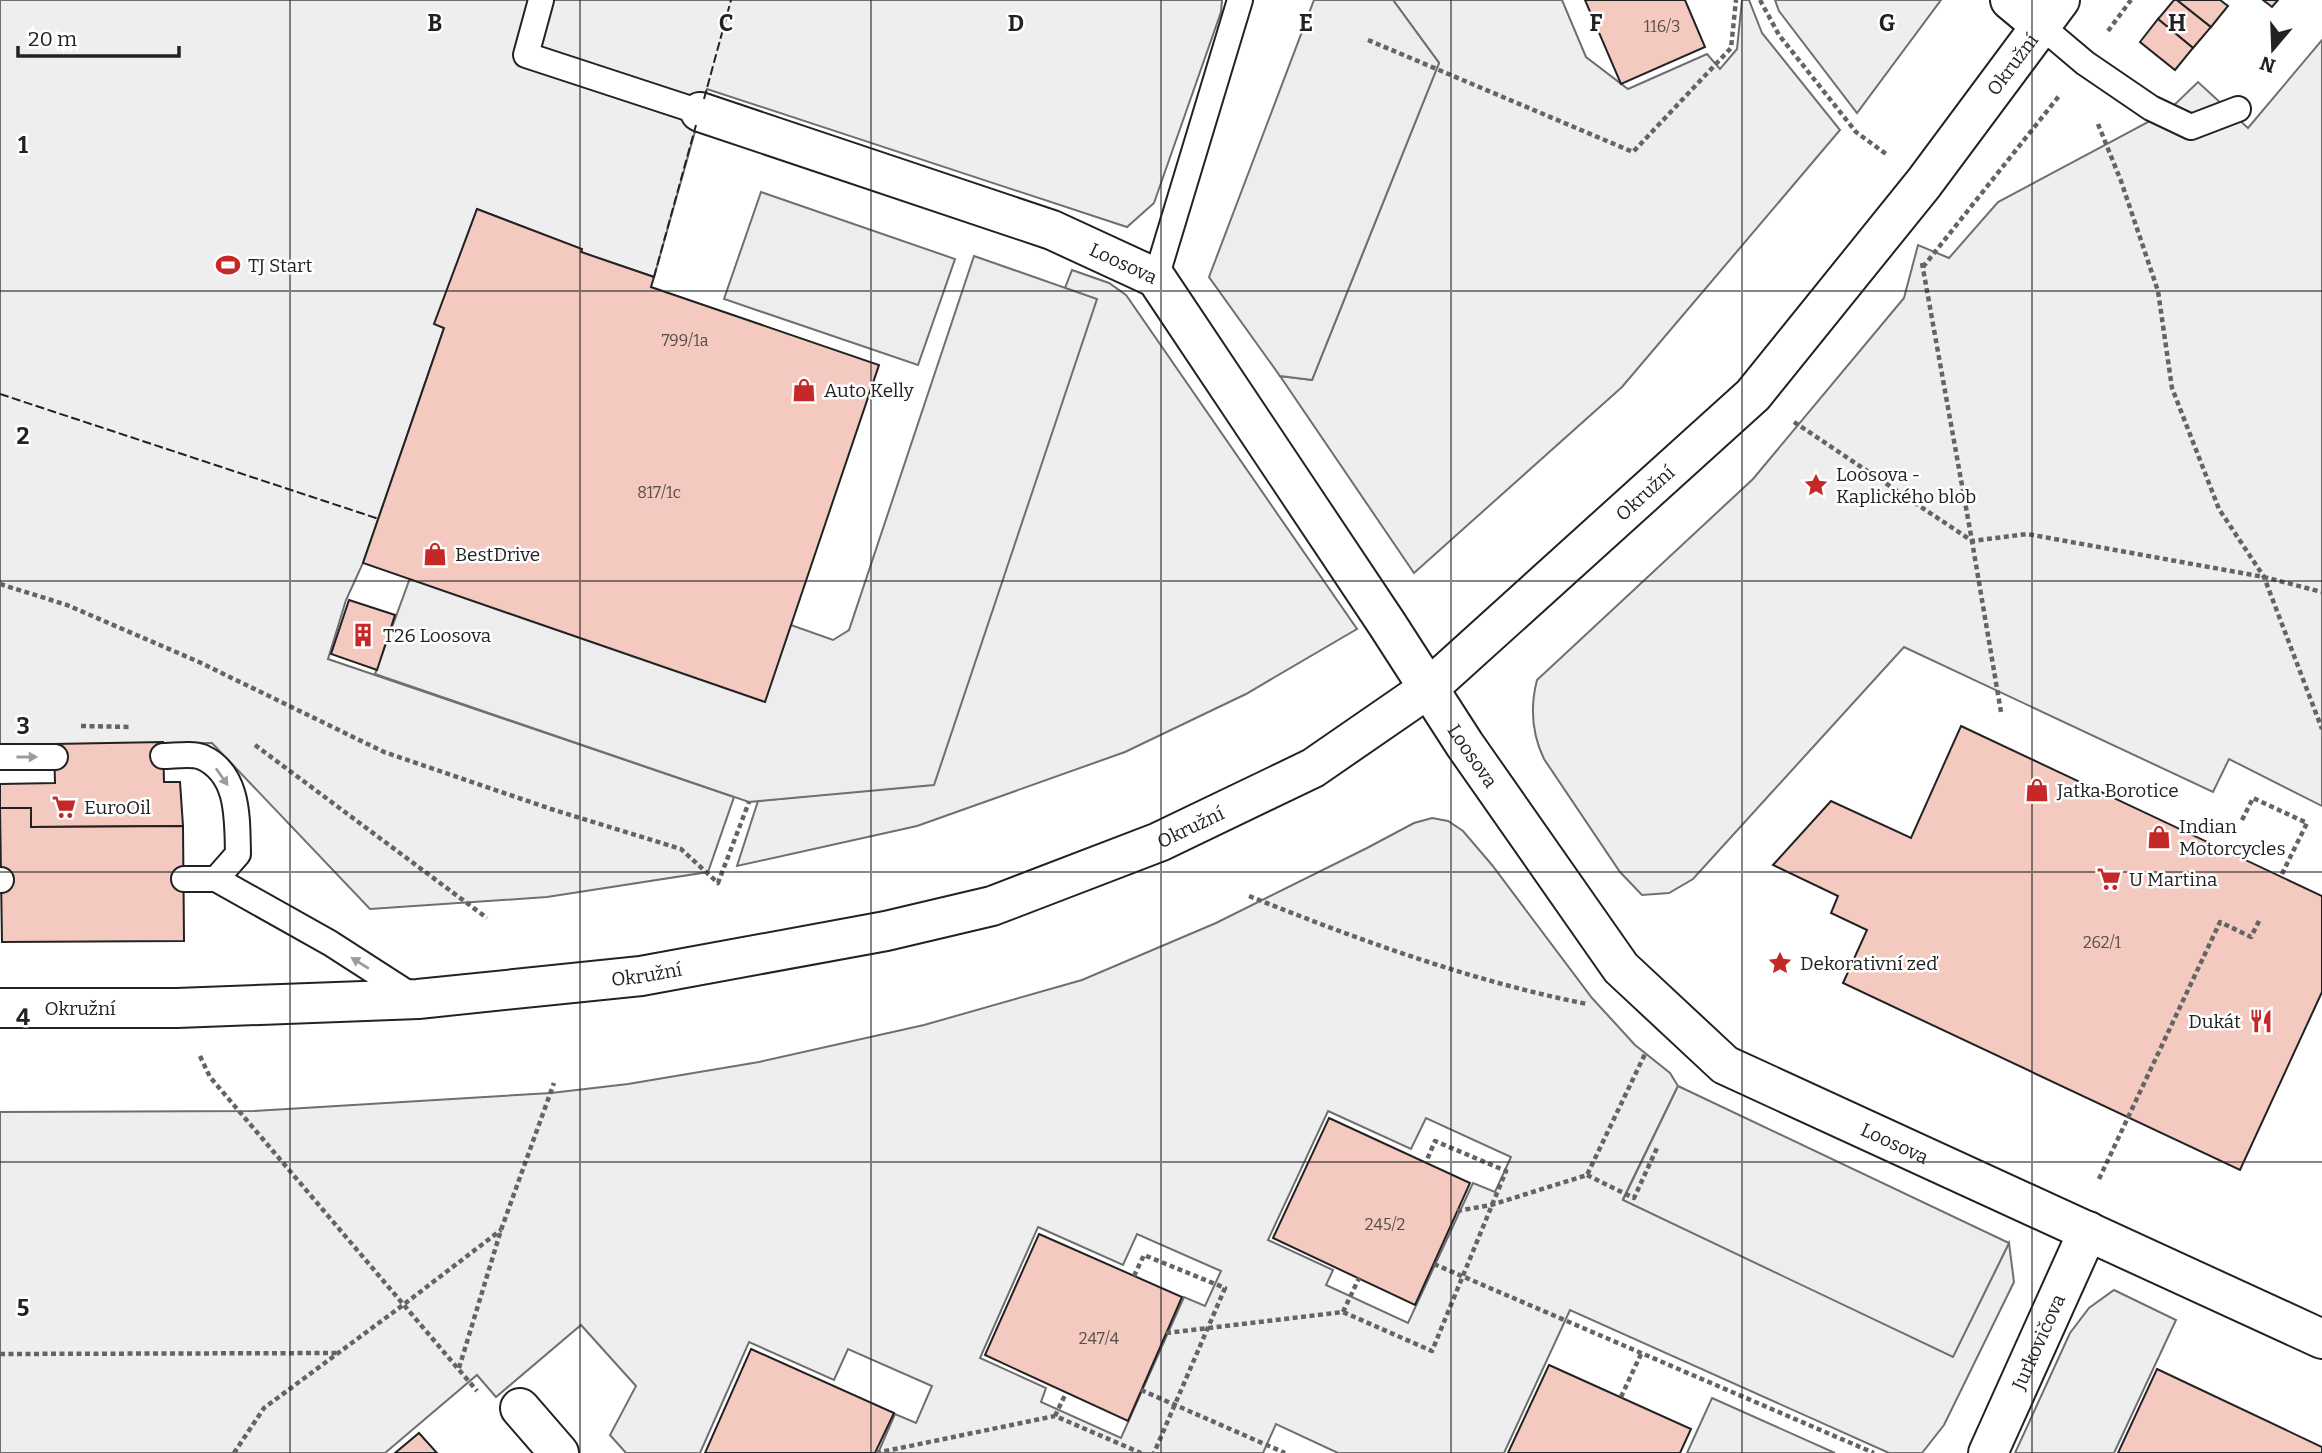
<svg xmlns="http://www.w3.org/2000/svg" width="2322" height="1453" viewBox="0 0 2322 1453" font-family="Bitter,serif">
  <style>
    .green { fill: #eee; stroke: #6f6f6f; stroke-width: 2; fill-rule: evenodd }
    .parking { fill: #ededed; stroke: #6f6f6f; stroke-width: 2 }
    .building { fill: #f3c9c0; stroke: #222; stroke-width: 2 }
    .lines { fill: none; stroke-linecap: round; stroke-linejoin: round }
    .lane-casing { stroke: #222; stroke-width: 28 }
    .street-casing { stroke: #222; stroke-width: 42 }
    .secondary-casing { stroke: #222; stroke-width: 42 }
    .path { stroke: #646464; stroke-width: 4.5; stroke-dasharray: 5 3.5; stroke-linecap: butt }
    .lane { stroke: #fff; stroke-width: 24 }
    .street { stroke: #fff; stroke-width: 38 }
    .secondary { stroke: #fff; stroke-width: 38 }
    .fence { stroke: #222; stroke-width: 2; stroke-dasharray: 9 3.5; stroke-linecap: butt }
    .oneway { fill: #9c9c9c }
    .grid { fill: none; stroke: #222; stroke-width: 2; stroke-opacity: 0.55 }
    .labels { text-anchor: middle; stroke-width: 5; stroke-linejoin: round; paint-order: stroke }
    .number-label { font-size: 16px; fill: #564c4a }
    .street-label { font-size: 19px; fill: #222; stroke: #fff }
    .poi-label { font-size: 19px; fill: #222; stroke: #fff; text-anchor: start }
    .grid-label { font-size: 23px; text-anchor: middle; font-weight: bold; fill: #222; stroke: #fff; stroke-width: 5; stroke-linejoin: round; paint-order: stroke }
  </style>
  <rect width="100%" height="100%" fill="#fff"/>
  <!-- green -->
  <g class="green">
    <polygon points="0,0 1222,0 1221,12 1154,203 1127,227 707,89 654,277 581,252 581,249 477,209 435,324 444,328 363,563 346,600 328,659 734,797 708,872 547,897 370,909 212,743 0,745"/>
    <polygon points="1393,0 1562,0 1586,57 1628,89 1707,54 1720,69 1737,49 1742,0 1749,0 1762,33 1840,130 1622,387 1414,573 1280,376 1312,380 1439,63"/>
    <polygon points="1775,0 1941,0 1857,113 1779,11"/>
    <path d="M 2322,40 L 2322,806 L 2229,759 L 2213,792 L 1904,647 L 1693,879 L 1669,893 L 1642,895 L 1620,872 L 1544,759 C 1532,734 1530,707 1537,680 L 1753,479 L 1904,298 L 1918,245 L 1949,258 L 1998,202 L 2167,112 L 2198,82 L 2248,128 Z"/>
    <polygon points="1072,270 1109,283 1126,295 1357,629 1246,694 1125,752 917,826 737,866 758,801 934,784 1096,299 1065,288"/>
    <path d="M 1432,818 L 1448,821 L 1463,831 L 1492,865 L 1592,998 L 1635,1045 L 1670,1073 L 1678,1086 L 1623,1199 L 1953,1356 L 2009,1243 L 2014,1282 L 1944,1425 L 1922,1453 L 1889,1453 L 1570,1310 L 1504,1453 L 1338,1453 L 1276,1424 L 1263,1453 L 878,1453 L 895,1414 L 916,1423 L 932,1386 L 848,1349 L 834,1380 L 749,1342 L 700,1453 L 626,1453 L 610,1435 L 636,1386 L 581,1325 L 496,1397 L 477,1375 L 385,1453 L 0,1453 L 0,1112 L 254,1111 L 551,1093 L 628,1084 L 759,1062 L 924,1025 L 1082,980 L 1216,923 L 1367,848 L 1414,823 ZM 1328,1111 L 1411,1149 L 1426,1118 L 1511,1157 L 1495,1192 L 1473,1183 L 1408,1323 L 1326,1285 L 1333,1270 L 1268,1240 ZM 1038,1227 L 1123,1265 L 1137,1234 L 1221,1271 L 1205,1306 L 1184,1297 L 1121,1438 L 1041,1402 L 1046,1388 L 980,1358 Z"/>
    <polygon points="2114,1290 2176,1320 2114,1453 2015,1453 2070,1333 2089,1308"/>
    <polygon points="1712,1398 1835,1453 1687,1453"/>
  </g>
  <!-- parking -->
  <g class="parking">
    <polygon points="1314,0 1393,0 1439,63 1312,380 1280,376 1209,277"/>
    <polygon points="761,192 955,259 918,365 724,299"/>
    <polygon points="974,256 1097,299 934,785 749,802 375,674 410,578 791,625 833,640 849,630"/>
    <polygon points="1678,1086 2009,1243 1953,1357 1623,1200"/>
  </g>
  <!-- building -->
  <g class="building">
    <polygon points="1585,0 1685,0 1705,47 1621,84"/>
    <polygon points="2174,0 2177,0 2211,27 2193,48 2158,19"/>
    <polygon points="2177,0 2220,0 2228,6 2211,27"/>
    <polygon points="2263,0 2278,0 2272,7"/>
    <polygon points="2158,19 2193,48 2175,70 2140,42"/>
    <polygon points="477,209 582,249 581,252 654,277 651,287 879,365 765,702 363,563 444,328 434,324"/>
    <polygon points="349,600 395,615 377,670 331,654"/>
    <polygon points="1961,726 2322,896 2322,992 2240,1170 1843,983 1867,930 1831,913 1838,896 1773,865 1831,801 1911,838"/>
    <polygon points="163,742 164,782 180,782 183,826 31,827 31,808 0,808 0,784 55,783 54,744"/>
    <polygon points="0,808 31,808 31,827 183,826 184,941 2,942"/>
    <polygon points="1329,1118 1470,1183 1415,1305 1273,1238"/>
    <polygon points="1039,1234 1182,1297 1128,1421 985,1355"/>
    <polygon points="751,1349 894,1413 875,1453 705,1453"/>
    <polygon points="1549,1365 1691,1429 1680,1453 1508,1453"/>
    <polygon points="2157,1369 2322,1447 2322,1453 2118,1453"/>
    <polygon points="419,1433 437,1453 395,1453"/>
  </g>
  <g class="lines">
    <!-- lane casing -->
    <g class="lane-casing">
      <g id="lane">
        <polyline points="541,0 526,55 700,112"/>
        <polyline points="2040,25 2085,63 2151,108 2191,127 2238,109"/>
        <polyline points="1156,278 1240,0"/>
        <path d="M 163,756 C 174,756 192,753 202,757 C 240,774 237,820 238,854 L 216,879"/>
        <polyline points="0,757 55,757"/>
        <polyline points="184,879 216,879 330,943 417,999"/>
        <polyline points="0,880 1,880"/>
      </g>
    </g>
    <!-- street casing -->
    <g class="street-casing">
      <g id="street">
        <polyline points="2010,0 2040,25"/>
        <path id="s1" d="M 700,112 L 1052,230 L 1156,278 L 1387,624 L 1465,745 L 1621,968 L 1725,1065 L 2322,1339"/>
        <polyline points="520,1408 559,1453"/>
        <path id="s2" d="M 1988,1453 L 2088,1231"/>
      </g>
    </g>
    <!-- secondary casing -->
    <g class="secondary-casing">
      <g id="secondary">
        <path id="s3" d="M 0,1008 L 177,1008 L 418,999 L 641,976 L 886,931 L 992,906 L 1159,842 L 1313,768 L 1429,688 L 1753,395 L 1924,183 L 2060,0"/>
      </g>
    </g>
    <!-- path -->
    <g class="path">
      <polyline points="1760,0 1779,35 1856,132 1886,154"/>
      <polyline points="2108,31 2131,0"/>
      <polyline points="1368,40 1633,152 1731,48 1736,0"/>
      <polyline points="2098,124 2121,181 2158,291 2172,388 2219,509 2264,577 2322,729"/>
      <polyline points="1922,263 1972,541 2027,534 2264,577 2322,592"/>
      <polyline points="1923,267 2059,96"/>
      <polyline points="1794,422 1972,541 2001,712"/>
      <polyline points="0,584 67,605 199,662 384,752 551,809 681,849 718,883 749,802"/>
      <polyline points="81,726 132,727"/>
      <polyline points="255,745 487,918"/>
      <polyline points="2242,820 2253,798 2307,823 2281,876"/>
      <path d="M 1249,896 C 1359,940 1471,981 1587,1004"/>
      <polyline points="200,1056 210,1077 477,1391"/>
      <polyline points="1587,1175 1634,1198 1657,1148"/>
      <polyline points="2099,1179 2220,922 2251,937 2260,919"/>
      <polyline points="1457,1211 1491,1205 1587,1175 1645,1054"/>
      <polyline points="1434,1264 1874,1453"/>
      <polyline points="1134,1276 1144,1255 1225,1288 1154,1453"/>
      <polyline points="1343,1312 1359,1278"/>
      <polyline points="1166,1333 1343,1312 1432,1351 1506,1171 1435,1141 1426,1162"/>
      <polyline points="0,1354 337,1353"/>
      <polyline points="459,1368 501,1230 554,1083"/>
      <polyline points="1141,1390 1285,1453"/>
      <polyline points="1621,1397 1641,1354"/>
      <polyline points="1055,1416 1066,1393"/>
      <polyline points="234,1453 264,1408 403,1305 501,1230"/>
      <polyline points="876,1453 1055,1416 1141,1453"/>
    </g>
    <!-- lane -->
    <use href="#lane" class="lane"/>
    <!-- street -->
    <use href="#street" class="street"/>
    <!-- secondary -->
    <use href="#secondary" class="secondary"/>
    <!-- fence -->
    <g class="fence">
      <polyline points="704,99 731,0"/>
      <polyline points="654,277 696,125"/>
      <polyline points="0,394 379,519"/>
    </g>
  </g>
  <!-- one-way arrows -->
  <defs><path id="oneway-solid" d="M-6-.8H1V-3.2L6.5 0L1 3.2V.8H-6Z" transform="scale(1.75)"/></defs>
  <g class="oneway">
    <use href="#oneway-solid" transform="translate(27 757)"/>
    <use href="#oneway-solid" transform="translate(222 777) rotate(55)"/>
    <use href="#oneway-solid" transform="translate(360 963) rotate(-148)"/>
  </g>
  <!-- grid -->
  <path class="grid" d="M 290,0 L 290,1453M 580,0 L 580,1453M 871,0 L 871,1453M 1161,0 L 1161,1453M 1451,0 L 1451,1453M 1742,0 L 1742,1453M 2032,0 L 2032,1453M 0,291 L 2322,291M 0,581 L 2322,581M 0,872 L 2322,872M 0,1162 L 2322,1162"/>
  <!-- icons -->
  <defs>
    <g id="stadium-bare" transform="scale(1.89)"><path d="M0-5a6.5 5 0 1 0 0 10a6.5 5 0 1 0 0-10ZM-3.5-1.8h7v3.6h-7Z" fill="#c62828" stroke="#fff" stroke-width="2.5" paint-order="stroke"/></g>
    <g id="shop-bare" transform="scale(1.89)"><path d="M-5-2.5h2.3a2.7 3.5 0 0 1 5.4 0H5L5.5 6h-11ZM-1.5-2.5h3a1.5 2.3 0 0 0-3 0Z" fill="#c62828" stroke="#fff" stroke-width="2.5" paint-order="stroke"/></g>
    <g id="sight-bare" transform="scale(1.89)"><path d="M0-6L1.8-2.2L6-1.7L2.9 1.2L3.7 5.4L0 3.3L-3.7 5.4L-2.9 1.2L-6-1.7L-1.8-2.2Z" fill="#c62828" stroke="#fff" stroke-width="2.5" paint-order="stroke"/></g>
    <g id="building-bare" transform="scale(1.89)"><path d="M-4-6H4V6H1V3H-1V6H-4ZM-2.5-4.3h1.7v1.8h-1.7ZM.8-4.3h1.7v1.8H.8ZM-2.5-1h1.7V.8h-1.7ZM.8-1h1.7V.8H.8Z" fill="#c62828" stroke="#fff" stroke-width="2.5" paint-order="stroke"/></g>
    <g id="supermarket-bare" transform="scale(1.89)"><path d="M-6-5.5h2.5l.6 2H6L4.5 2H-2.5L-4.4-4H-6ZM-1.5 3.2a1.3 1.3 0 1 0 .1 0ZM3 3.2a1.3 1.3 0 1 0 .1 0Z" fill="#c62828" stroke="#fff" stroke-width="2.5" paint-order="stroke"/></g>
    <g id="restaurant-bare" transform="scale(1.89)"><path d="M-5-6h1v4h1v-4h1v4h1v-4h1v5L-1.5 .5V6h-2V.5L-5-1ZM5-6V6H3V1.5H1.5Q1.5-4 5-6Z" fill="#c62828" stroke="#fff" stroke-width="2.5" paint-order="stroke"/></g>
  </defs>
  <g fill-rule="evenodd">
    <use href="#stadium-bare" x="228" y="265"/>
    <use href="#shop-bare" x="804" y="390"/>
    <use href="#sight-bare" x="1816" y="485"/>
    <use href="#shop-bare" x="435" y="554"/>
    <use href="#building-bare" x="363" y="635"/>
    <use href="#shop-bare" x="2037" y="790"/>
    <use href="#supermarket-bare" x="64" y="807"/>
    <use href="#shop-bare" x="2159" y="837"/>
    <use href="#supermarket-bare" x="2109" y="879"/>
    <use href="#sight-bare" x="1780" y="963"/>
    <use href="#restaurant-bare" x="2261" y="1021"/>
  </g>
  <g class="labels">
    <!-- number labels -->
    <g class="number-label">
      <text x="1662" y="32">116/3</text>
      <text x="685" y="346">799/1a</text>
      <text x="659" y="498">817/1c</text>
      <text x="2102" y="948">262/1</text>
      <text x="1385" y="1230">245/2</text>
      <text x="1099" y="1344">247/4</text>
    </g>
    <!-- street labels -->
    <g class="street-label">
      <text dy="7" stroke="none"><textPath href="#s3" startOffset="2348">Okružní</textPath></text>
      <text dy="7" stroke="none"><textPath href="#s1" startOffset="450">Loosova</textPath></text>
      <text dy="7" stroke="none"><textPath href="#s3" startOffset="1782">Okružní</textPath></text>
      <text dy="7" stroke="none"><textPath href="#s1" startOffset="1059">Loosova</textPath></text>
      <text dy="7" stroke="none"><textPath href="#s3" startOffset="1214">Okružní</textPath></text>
      <text dy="7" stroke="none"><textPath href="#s3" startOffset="648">Okružní</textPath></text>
      <text dy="7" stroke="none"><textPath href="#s3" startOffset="80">Okružní</textPath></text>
      <text dy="7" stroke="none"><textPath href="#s1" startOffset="1647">Loosova</textPath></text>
      <text dy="7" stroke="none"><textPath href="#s2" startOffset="122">Jurkovičova</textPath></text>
    </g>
    <!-- poi labels -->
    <g class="poi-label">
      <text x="248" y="272">TJ Start</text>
      <text x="824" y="397">Auto Kelly</text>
      <text x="1836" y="481">Loosova -<tspan x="1836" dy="22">Kaplického blob</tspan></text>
      <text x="455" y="561">BestDrive</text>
      <text x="383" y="642">T26 Loosova</text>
      <text x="2057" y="797">Jatka Borotice</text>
      <text x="84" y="814">EuroOil</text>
      <text x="2179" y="833">Indian<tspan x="2179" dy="22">Motorcycles</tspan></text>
      <text x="2129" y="886">U Martina</text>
      <text x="1800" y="970">Dekorativní zeď</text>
      <text x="2241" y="1028" text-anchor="end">Dukát</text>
    </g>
  </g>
  <g class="grid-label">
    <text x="435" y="31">B</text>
    <text x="726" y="31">C</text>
    <text x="1016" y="31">D</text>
    <text x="1306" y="31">E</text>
    <text x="1596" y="31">F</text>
    <text x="1887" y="31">G</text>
    <text x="2177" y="31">H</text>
    <text x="23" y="153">1</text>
    <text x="23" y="444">2</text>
    <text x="23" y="734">3</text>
    <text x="23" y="1025">4</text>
    <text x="23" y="1316">5</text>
  </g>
  <!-- north arrow -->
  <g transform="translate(2273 49) rotate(199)" stroke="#ffffff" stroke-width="5" paint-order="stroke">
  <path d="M0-5L12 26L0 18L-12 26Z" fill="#222222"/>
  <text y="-10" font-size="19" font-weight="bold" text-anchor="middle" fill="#222222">N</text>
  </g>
  <!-- scale -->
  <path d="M18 46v10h161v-10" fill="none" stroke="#222222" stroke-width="3.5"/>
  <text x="28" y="46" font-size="21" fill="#222222" stroke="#ffffff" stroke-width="5" paint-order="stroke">20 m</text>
</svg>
